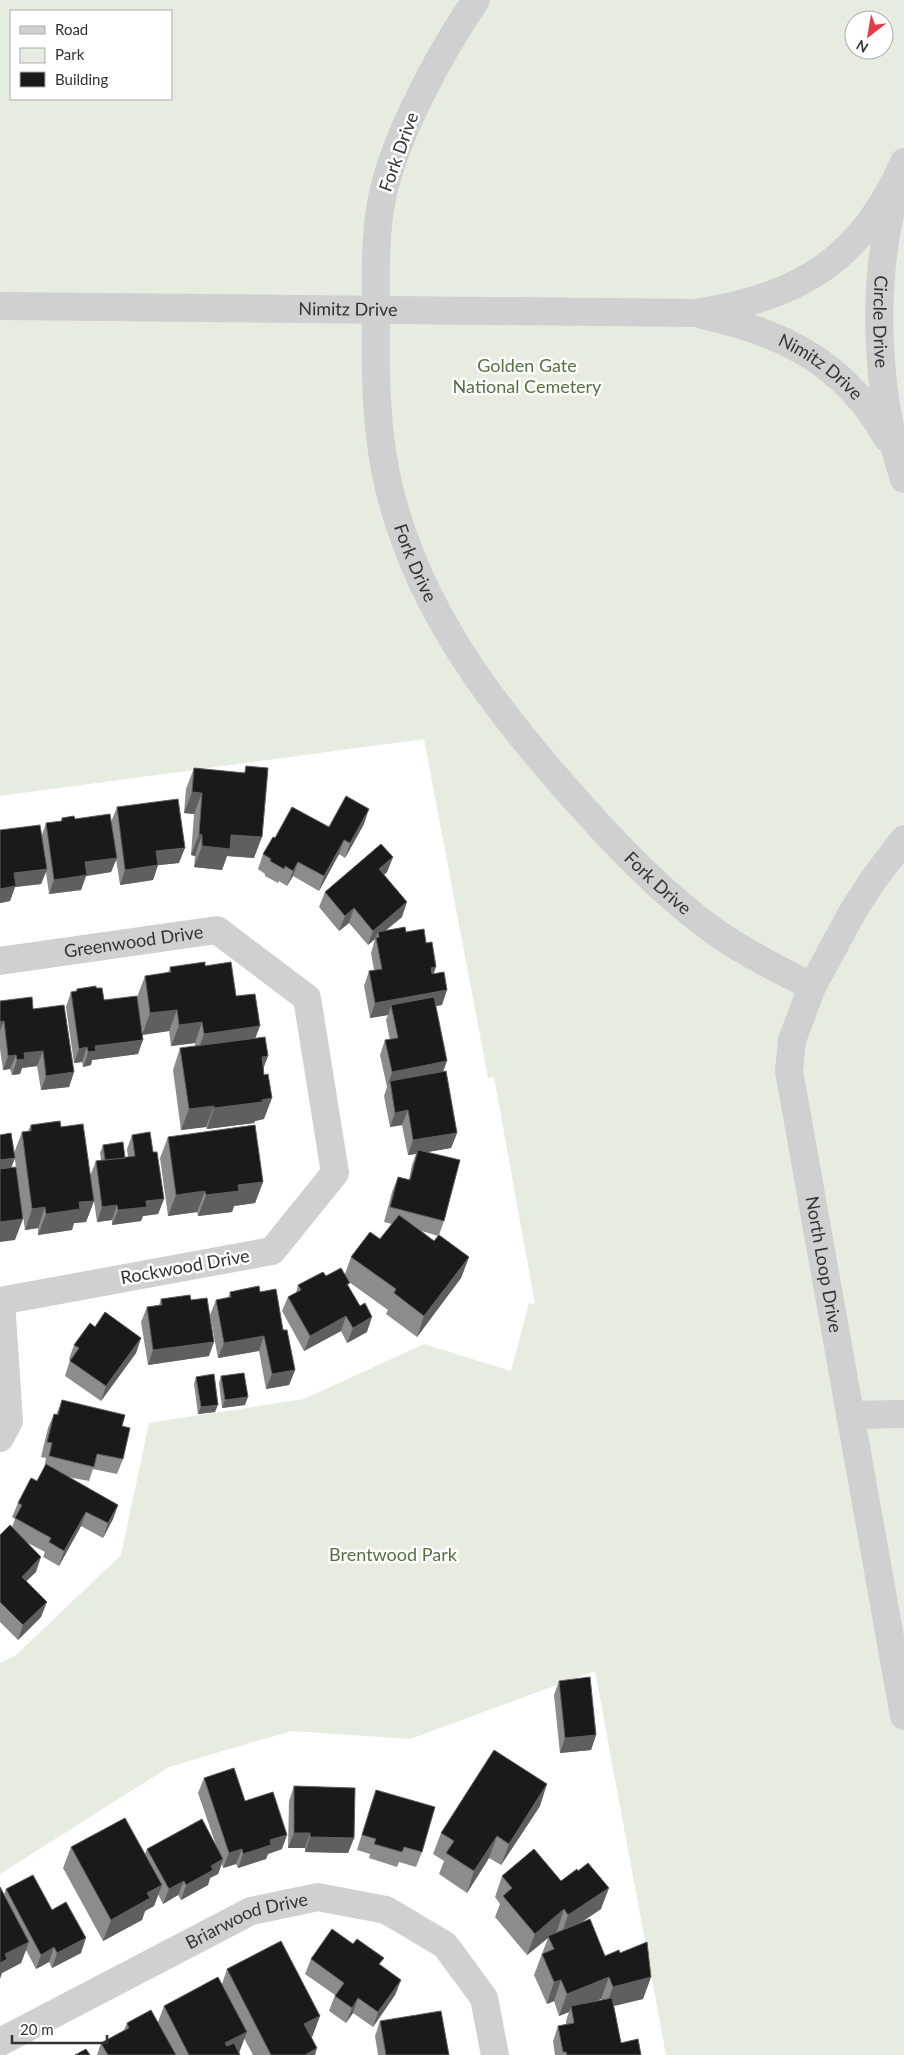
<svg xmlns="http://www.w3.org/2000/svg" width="904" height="2055" viewBox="0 0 904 2055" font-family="Lato,sans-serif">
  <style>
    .green { fill: #e6ecdf; fill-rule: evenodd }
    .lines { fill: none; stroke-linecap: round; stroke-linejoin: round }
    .minor { stroke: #d0d0d0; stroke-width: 28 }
    .wall { fill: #8c8c8c; fill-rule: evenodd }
    .shaded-wall { fill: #5f5f5f }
    .building { fill: #1a1a1a; stroke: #5f5f5f }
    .labels { text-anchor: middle; stroke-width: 5; stroke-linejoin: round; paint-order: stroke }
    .street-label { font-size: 18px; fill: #333; stroke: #fff }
    .park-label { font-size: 18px; fill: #56703f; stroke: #fff }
  </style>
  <rect width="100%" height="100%" fill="#fff"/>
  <!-- green -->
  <path class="green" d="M 0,0 L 904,0 L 904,2055 L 666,2055 L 595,1671 L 410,1739 L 291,1731 L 169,1767 L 0,1874 L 0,1663 L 15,1656 L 121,1555 L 149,1423 L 304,1399 L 424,1344 L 511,1371 L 529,1303 L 535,1304 L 494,1077 L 488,1078 L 424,739 L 0,796 ZM 11,11 L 171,11 L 171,99 L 11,99 ZM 854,20 L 884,20 L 884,50 L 854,50 Z"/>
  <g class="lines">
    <!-- minor -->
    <g class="minor">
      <path id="s1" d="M 476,0 C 440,53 395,135 382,198 C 374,238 376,281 376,322 C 375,377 376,433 389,488 C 419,611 493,707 576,800 C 618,847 663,894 714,931 C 744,953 779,969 812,987"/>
      <path id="s2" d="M 895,194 C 871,281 875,393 904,479"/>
      <path id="s3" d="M 0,306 L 695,313 C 799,298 862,259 904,162"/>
      <path id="s4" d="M 703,315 C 784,333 846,364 887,438"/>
      <path id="s5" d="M 904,839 L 873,880 L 853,911 L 812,987 L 792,1040 L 789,1071 L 904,1716"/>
      <path id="s6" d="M 0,961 L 217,930 L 307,998 L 335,1173 L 272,1251 L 0,1301"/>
      <polyline points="850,1415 904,1414"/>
      <polyline points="0,1438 9,1421 1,1301"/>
      <path id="s7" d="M 0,2042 L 251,1911 L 318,1897 L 386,1910 L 445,1945 L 484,1998 L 495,2055"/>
    </g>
  </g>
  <!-- wall -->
  <g class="wall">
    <polygon points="246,766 254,858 227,856 222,870 194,867 195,856 191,855 194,814 184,813 186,789 194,768 244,773"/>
    <polygon points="117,807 179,863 158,865 153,880 120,885 116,859 111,872 86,876 81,890 49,894 46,872 41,884 15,887 10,901 0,903 0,830 42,835 46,823 61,821 62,818 111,822"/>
    <polygon points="364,824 345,858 339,854 319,891 293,876 287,886 279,881 278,883 265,876 265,874 258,869 263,854 275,838 329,827"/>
    <path d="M 393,857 L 387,872 L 384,875 L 402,917 L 386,930 L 406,932 L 426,943 L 442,1005 L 436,1006 L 443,1072 L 457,1133 L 451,1148 L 426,1152 L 444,1221 L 439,1235 L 469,1257 L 461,1278 L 417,1337 L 386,1314 L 388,1310 L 349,1282 L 348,1286 L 367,1332 L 347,1343 L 341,1331 L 304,1351 L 282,1311 L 288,1297 L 296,1293 L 298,1285 L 326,1276 L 345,1274 L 351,1257 L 380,1239 L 392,1224 L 384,1222 L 392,1192 L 398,1177 L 409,1180 L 412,1165 L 416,1154 L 408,1155 L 402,1125 L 390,1127 L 384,1096 L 387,1087 L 380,1055 L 385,1040 L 390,1040 L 386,1020 L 388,1015 L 370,1018 L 364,986 L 369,971 L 374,970 L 371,953 L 375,939 L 368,945 L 349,923 L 339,931 L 319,907 L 325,892 ZM 422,1231 L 438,1236 L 434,1241 Z"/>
    <polygon points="205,966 236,996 255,1038 268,1056 263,1069 264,1119 255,1121 254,1123 207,1129 206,1127 181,1130 173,1070 180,1048 195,1046 195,1043 171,1046 169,1031 142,1035 138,1054 92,1060 91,1065 83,1067 82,1062 74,1063 66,1007 71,992 76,991 77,989 96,988 104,1000 137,997 145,976 168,973 170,967"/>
    <polygon points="0,1001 33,1009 74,1072 69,1087 41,1090 37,1066 22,1068 20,1074 12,1075 10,1069 3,1070 0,1049"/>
    <polygon points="31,1125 61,1127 90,1176 96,1161 101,1160 100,1153 103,1145 125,1158 128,1157 127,1149 132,1135 153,1152 164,1199 158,1214 143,1216 141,1221 112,1225 112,1220 97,1222 94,1201 86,1222 74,1223 72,1230 38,1235 38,1228 25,1230 14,1153 22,1132 28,1131"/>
    <polygon points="168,1137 263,1182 255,1203 234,1206 232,1212 198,1216 197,1212 168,1216 160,1158"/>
    <polygon points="230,1292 260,1292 283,1330 295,1370 289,1385 266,1389 259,1351 218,1358 210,1315 216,1300 228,1298"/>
    <polygon points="161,1299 191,1300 209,1356 148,1365 141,1322 147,1307 159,1305"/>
    <polygon points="95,1327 141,1338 136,1353 101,1401 65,1376 70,1360 69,1359 74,1345"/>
    <polygon points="221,1376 245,1405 222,1408 219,1383"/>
    <polygon points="196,1377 215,1412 198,1414 194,1384"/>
    <polygon points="62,1400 122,1426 123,1459 117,1474 93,1469 89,1481 68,1477 118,1505 113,1519 103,1538 81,1526 59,1566 43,1557 45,1552 26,1542 36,1572 26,1581 41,1617 18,1640 0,1622 0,1535 12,1527 15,1519 12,1517 18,1503 37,1481 44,1469 46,1458 41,1457 48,1428 54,1414 56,1415"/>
    <polygon points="559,1681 596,1735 591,1750 560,1753 554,1695"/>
    <polygon points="204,1778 245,1801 282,1849 268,1854 266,1859 238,1868 236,1864 223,1868 222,1864 218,1874 210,1878 208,1885 181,1900 178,1895 163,1904 158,1894 154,1906 145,1911 142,1920 103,1941 63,1868 71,1847 145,1854 147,1849 216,1845 198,1793"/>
    <polygon points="294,1786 354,1838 348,1853 305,1852 305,1848 288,1848 289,1801"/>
    <polygon points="376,1790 422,1852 416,1867 399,1862 397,1867 369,1858 370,1854 357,1850 371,1804"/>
    <polygon points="540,1806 501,1865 489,1858 467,1893 439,1874 444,1861 433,1854 441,1833"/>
    <path d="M 502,1876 L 561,1881 L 601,1909 L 582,1922 L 605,1956 L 620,1953 L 651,1977 L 643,1999 L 614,2006 L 621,2043 L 641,2055 L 555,2055 L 553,2041 L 558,2026 L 566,2024 L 566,2021 L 569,2012 L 559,2016 L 554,2001 L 547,2004 L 534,1975 L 548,1938 L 527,1955 L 495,1917 L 500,1904 L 495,1897 ZM 601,1999 L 602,2000 L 593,2002 Z"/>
    <polygon points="6,1889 52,1910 81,1953 52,1968 49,1962 36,1969 26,1950 21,1963 2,1973 4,1895"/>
    <polygon points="311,1959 381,1966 401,1980 395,1995 373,2027 353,2013 346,2023 329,2011 335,1995 305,1974"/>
    <polygon points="227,1969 320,2016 312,2037 315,2055 253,2055 244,2038 239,2053 240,2055 97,2055 101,2043 124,2030 127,2023 158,2022 164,2006 222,1984"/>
    <polygon points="380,2021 449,2055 378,2055 375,2036"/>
  </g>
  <!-- shaded-wall -->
  <g class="shaded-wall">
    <polygon points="192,792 202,793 194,814 184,813"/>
    <polygon points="369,809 364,824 345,858 350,843"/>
    <polygon points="199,834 202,835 195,856 191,855"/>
    <polygon points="231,835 262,837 254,858 227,856 222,870 194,867 202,846"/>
    <polygon points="344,840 339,854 319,891 324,876"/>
    <polygon points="185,848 179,863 151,866 156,851"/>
    <polygon points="393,857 387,872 374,883 379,869"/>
    <polygon points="117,858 111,872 86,876 81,890 49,894 54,880 85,862"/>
    <polygon points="298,862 293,876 287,886 293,871"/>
    <polygon points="158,865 153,880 120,885 125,870"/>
    <polygon points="47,869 41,884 15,887 10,901 0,903 0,889 14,873"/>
    <polygon points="407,902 402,917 379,936 378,932 375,939 368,945 373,931"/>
    <polygon points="354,908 349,923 339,931 345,916"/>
    <polygon points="436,967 431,981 431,968"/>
    <polygon points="447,990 442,1005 393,1014 391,1005 388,1015 370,1018 375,1003"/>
    <polygon points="177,1010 169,1031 142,1035 150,1013"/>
    <polygon points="4,1021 0,1031 0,1022"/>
    <polygon points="202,1022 195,1043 171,1046 179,1025"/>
    <polygon points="260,1026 252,1047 196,1055 204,1034"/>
    <polygon points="143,1040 138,1054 92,1060 91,1065 83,1067 88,1052 95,1046"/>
    <polygon points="87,1047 82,1062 74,1063 79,1049"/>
    <polygon points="43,1051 37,1066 22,1068 20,1074 12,1075 17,1060 24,1053"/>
    <polygon points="16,1055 10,1069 3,1070 8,1056"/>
    <polygon points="268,1056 260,1077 262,1057"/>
    <polygon points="447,1061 442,1075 390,1081 387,1087 392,1072"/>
    <polygon points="74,1072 69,1087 41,1090 46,1076"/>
    <polygon points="272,1098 264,1119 255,1121 254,1123 207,1129 214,1108"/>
    <polygon points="214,1106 206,1127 181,1130 189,1109"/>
    <polygon points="408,1110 402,1125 390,1127 395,1113"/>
    <polygon points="457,1133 451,1148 417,1154 418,1150 416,1154 408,1155 413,1140"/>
    <polygon points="15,1158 7,1179 0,1180 0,1160"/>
    <polygon points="263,1182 255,1203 234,1206 232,1212 198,1216 206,1195 238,1185"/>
    <polygon points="205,1191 197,1212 168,1216 176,1195"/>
    <polygon points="164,1199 158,1214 143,1216 141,1221 112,1225 118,1210 146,1201"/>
    <polygon points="94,1201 86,1222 74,1223 72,1230 38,1235 46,1214 79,1202"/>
    <polygon points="117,1205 112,1220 97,1222 102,1207"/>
    <polygon points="45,1207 38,1228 25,1230 32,1209"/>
    <polygon points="23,1219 15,1240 0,1242 0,1222"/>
    <polygon points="469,1257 461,1278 417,1337 424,1316"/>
    <polygon points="346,1316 341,1331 304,1351 310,1336"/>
    <polygon points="372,1317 367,1332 347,1343 353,1328"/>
    <polygon points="264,1336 259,1351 218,1358 224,1343"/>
    <polygon points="141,1338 136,1353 101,1401 106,1386"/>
    <polygon points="214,1342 209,1356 148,1365 153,1350"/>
    <polygon points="295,1370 289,1385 266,1389 272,1374"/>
    <polygon points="248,1397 245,1405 222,1408 225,1400"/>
    <polygon points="218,1405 215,1412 198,1414 201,1407"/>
    <polygon points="118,1505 113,1519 103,1538 108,1523"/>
    <polygon points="86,1512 81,1526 59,1566 64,1551"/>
    <polygon points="41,1557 36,1572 16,1591 22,1577"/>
    <polygon points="47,1602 41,1617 18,1640 23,1625"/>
    <polygon points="596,1735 591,1750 560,1753 565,1738"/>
    <polygon points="547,1784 540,1806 501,1865 509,1844"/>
    <polygon points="294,1833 310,1833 305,1848 288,1848"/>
    <polygon points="287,1835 282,1849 268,1854 266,1859 238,1868 243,1854 270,1840"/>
    <polygon points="497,1836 489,1858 467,1893 474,1871"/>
    <polygon points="310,1837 354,1838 348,1853 305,1852"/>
    <polygon points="242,1849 236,1864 223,1868 229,1853"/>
    <polygon points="223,1859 218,1874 210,1878 208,1885 181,1900 186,1885 211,1866"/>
    <polygon points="184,1881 178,1895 163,1904 169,1889"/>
    <polygon points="162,1885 154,1906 145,1911 142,1920 103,1941 111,1920 147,1893"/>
    <polygon points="609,1888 601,1909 561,1936 568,1915"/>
    <polygon points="564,1909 557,1931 549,1937 548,1936 548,1938 527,1955 535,1934"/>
    <polygon points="86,1938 81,1953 52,1968 57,1953"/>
    <polygon points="29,1942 21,1963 2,1973 0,1979 0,1963 5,1954"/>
    <polygon points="54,1947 49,1962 36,1969 41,1955"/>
    <polygon points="609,1977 601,1999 572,2010 571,2006 569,2012 559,2016 567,1994"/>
    <polygon points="651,1977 643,1999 605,2008 613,1987"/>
    <polygon points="401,1980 395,1995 373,2027 378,2012"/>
    <polygon points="561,1980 554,2001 547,2004 554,1982"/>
    <polygon points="358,1998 353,2013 346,2023 352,2008"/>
    <polygon points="320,2016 312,2037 297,2045 304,2024"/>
    <polygon points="247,2032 239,2053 221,2055 225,2043"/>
    <polygon points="317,2048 315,2055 305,2055"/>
  </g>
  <!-- building -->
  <g class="building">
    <polygon points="246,766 268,768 262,837 231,835 230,849 202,846 202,835 199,834 202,793 192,792 194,768 245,773"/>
    <polygon points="346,796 369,809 350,843 344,840 324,876 298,862 293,871 285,866 284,869 270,861 271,859 263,854 273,837 275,838 292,807 329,827"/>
    <polygon points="178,799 185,848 156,851 158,865 125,870 117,807"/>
    <polygon points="110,814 117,858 85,862 87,875 54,880 46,823 62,821 62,818 74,816 75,819"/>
    <polygon points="40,825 47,869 14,873 16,886 0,889 0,830"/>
    <polygon points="381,844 393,857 379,869 407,902 373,931 354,908 345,916 325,892"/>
    <polygon points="405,927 406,932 424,929 426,943 432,942 436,967 431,968 432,974 444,972 447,990 375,1003 369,971 382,969 376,938 379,937 378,932"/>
    <polygon points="205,962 205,966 231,962 236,996 255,994 260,1026 204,1034 202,1022 179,1025 177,1010 150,1013 145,976 171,972 170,967"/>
    <polygon points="96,986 96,988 102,988 104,1000 137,996 143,1040 95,1046 96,1051 88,1052 87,1047 79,1049 71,992 77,991 77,989"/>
    <polygon points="32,997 33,1009 64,1005 74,1072 46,1076 43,1051 24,1053 25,1059 17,1060 16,1055 8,1056 4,1021 0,1022 0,1001"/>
    <polygon points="434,997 447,1061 392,1072 385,1040 398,1038 391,1005"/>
    <polygon points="265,1037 268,1056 262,1057 264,1075 268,1074 272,1098 262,1100 262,1102 214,1108 214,1106 189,1109 180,1048"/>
    <polygon points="446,1071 457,1133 413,1140 408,1110 395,1113 390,1081"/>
    <polygon points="60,1121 61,1127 83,1124 94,1201 79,1202 80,1209 46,1214 45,1207 32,1209 22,1132 31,1131 31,1125"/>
    <polygon points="255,1125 263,1182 238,1185 239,1191 206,1195 205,1191 176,1195 168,1137"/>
    <polygon points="150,1132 153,1152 157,1152 164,1199 146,1201 147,1207 118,1210 117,1205 102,1207 96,1161 135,1156 132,1135"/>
    <polygon points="11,1133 15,1158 0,1160 0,1135"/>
    <polygon points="123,1142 125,1158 105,1160 103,1145"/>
    <polygon points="418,1150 460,1160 444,1221 390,1207 398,1177 410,1180"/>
    <polygon points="16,1167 23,1219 0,1222 0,1169"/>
    <polygon points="399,1215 434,1241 439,1235 469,1257 424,1316 394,1293 396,1289 351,1257 370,1232 380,1239"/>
    <polygon points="341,1268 350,1283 347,1284 360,1306 365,1303 372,1317 353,1328 346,1316 310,1336 288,1297 301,1290 298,1285 323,1272 326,1276"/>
    <polygon points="259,1286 260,1292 276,1289 283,1330 287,1330 295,1370 272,1374 264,1336 224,1343 216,1300 231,1297 230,1292"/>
    <polygon points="190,1295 191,1300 207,1298 214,1342 153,1350 147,1307 162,1305 161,1299"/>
    <polygon points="105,1312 141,1338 106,1386 70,1361 79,1348 74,1345 90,1323 95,1327"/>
    <polygon points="244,1373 248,1397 225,1400 221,1376"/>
    <polygon points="214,1374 218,1405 201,1407 196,1377"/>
    <polygon points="62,1400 125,1415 122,1426 130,1428 123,1459 97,1454 94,1467 49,1456 52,1443 47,1442 54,1414 58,1415"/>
    <polygon points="46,1464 118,1505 108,1523 86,1512 64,1551 49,1542 51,1538 15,1518 22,1505 18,1503 31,1478 37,1481"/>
    <polygon points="10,1525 41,1557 22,1577 47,1602 23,1625 0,1602 0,1535"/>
    <polygon points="590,1677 596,1735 565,1738 559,1681"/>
    <polygon points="494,1750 547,1784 509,1844 497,1836 474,1871 446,1853 454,1841 441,1833"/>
    <polygon points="234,1768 245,1801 273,1792 287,1835 270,1840 271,1845 243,1854 242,1849 229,1853 204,1778"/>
    <polygon points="294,1786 355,1788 354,1838 310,1837 310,1833 294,1833"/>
    <polygon points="376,1790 435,1807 422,1852 404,1847 402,1852 374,1844 376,1839 362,1835"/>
    <polygon points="125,1818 162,1885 147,1893 150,1898 111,1920 71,1847"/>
    <polygon points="202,1819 223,1859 211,1866 213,1870 186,1885 184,1881 169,1889 147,1849"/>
    <polygon points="534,1849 561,1881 577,1869 578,1871 588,1863 609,1888 568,1915 564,1909 535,1934 503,1896 512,1888 502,1876"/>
    <polygon points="33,1875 52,1910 66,1902 86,1938 57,1953 54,1947 41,1955 6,1889"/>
    <polygon points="0,1887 29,1942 5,1954 7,1959 0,1963"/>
    <polygon points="590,1919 605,1956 619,1950 620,1953 647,1942 651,1977 613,1987 609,1977 567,1994 561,1980 554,1982 542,1954 554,1949 548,1936"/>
    <polygon points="332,1929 353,1944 357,1939 384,1958 379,1964 401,1980 378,2012 358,1998 352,2008 335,1996 344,1983 311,1959"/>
    <polygon points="281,1941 320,2016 304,2024 317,2048 305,2055 271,2055 227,1969"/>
    <polygon points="218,1977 247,2032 225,2043 227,2046 234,2043 240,2055 189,2055 164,2006"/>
    <polygon points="612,1998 621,2043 638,2039 641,2055 567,2055 566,2052 563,2052 558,2026 574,2023 571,2006"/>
    <polygon points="151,2010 176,2055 108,2055 101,2043 129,2028 127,2023"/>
    <polygon points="441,2011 449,2055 386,2055 380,2021"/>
    <polygon points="86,2049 90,2055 75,2055"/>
  </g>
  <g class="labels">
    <!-- street labels -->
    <g class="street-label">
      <text transform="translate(399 152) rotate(-70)" y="6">Fork Drive</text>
      <text dy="6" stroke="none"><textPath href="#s3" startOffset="348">Nimitz Drive</textPath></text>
      <text dy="6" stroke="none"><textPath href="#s2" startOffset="129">Circle Drive</textPath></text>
      <text dy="6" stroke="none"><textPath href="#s4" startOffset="130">Nimitz Drive</textPath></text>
      <text dy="6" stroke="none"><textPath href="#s1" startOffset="591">Fork Drive</textPath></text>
      <text dy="6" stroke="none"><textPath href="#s1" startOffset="996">Fork Drive</textPath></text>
      <text dy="6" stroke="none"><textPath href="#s6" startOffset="135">Greenwood Drive</textPath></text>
      <text dy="6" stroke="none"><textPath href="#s5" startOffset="459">North Loop Drive</textPath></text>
      <text transform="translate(185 1267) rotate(-10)" y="6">Rockwood Drive</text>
      <text dy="6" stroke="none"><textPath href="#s7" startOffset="276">Briarwood Drive</textPath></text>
    </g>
    <!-- park labels -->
    <g class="park-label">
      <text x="527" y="372">Golden Gate<tspan x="527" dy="21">National Cemetery</tspan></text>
      <text x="393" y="1561">Brentwood Park</text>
    </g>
  </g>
  <!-- legend -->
  <rect x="10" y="10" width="162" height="90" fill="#ffffff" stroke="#adadad"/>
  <rect x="20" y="26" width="25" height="8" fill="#d0d0d0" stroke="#adadad"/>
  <text x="55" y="35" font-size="15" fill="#333333">Road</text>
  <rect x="20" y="48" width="25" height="15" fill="#e6ecdf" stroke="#adadad"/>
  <text x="55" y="60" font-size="15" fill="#333333">Park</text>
  <rect x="20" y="72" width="25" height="15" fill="#1a1a1a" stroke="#adadad"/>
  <text x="55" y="85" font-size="15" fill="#333333">Building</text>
  <!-- north arrow -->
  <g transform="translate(869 35) rotate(211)"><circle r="24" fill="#ffffff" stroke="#adadad"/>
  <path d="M0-4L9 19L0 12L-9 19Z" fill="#e63946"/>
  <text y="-8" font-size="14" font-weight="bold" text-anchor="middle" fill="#333333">N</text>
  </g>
  <!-- scale -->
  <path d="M12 2035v8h95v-8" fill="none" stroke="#333333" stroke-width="2.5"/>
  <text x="20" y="2035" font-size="15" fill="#333333" stroke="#ffffff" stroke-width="4" paint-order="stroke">20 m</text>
</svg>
